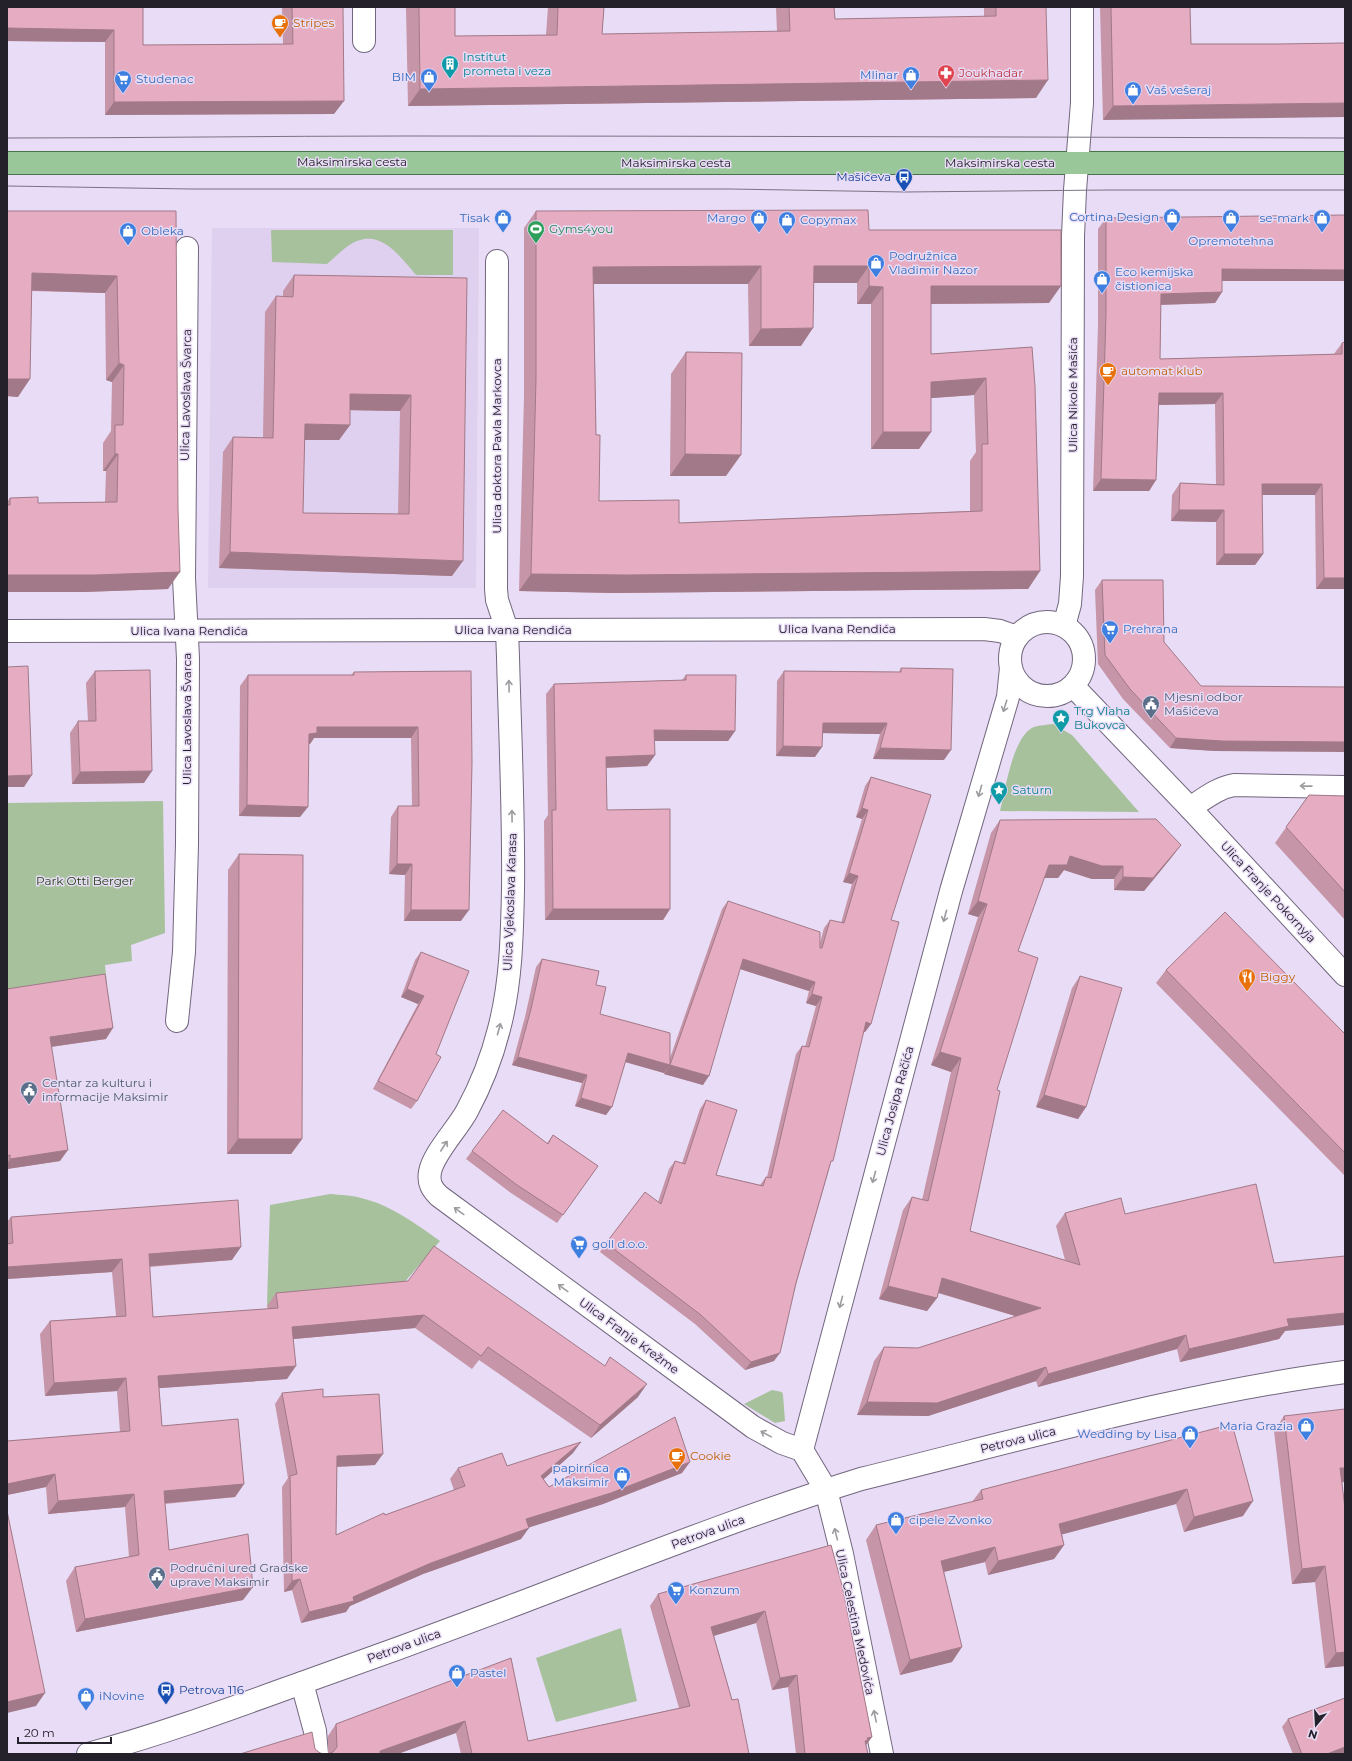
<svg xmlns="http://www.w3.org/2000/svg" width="1352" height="1761" viewBox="0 0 1352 1761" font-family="Montserrat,sans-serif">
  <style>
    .built { fill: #e0d0f0 }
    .green { fill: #a7c19d }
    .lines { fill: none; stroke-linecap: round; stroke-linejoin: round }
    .minor-casing { stroke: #72677e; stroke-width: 24 }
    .major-casing { stroke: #467447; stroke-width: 24 }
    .minor { stroke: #fff; stroke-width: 22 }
    .major { stroke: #9ac79a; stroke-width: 22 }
    .tram { stroke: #7b7384; stroke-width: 1 }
    .wall { fill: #c695a7; fill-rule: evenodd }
    .shaded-wall { fill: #a17988 }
    .building { fill: #e6adc2; stroke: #a17988; fill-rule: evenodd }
    .oneway { stroke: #9d9b9f }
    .labels { text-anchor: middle; stroke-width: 3; stroke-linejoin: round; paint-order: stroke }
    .food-label { font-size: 12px; fill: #c56008; stroke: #e8dcf6; text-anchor: start }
    .culture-label { font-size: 12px; fill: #0d838f; stroke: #e8dcf6; text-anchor: start }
    .health-label { font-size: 12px; fill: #be3a42; stroke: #e8dcf6; text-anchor: start }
    .shop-label { font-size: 12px; fill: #366cbe; stroke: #e8dcf6; text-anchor: start }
    .street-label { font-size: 12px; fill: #25212a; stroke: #e8dcf6 }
    .transit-label { font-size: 12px; fill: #164399; stroke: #e8dcf6; text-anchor: end }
    .leisure-label { font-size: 12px; fill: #27864d; stroke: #e8dcf6; text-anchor: start }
    .service-label { font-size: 12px; fill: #4e5e75; stroke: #e8dcf6; text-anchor: start }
    .park-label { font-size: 12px; fill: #1c3b0c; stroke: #e8dcf6 }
  </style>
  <rect width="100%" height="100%" fill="#e8dcf6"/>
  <!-- built -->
  <polygon class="built" points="212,228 479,228 476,588 208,588"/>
  <!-- green -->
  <g class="green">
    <path d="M 271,230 L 453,230 L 453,275 L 416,275 C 399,255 378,225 348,246 C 341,251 334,258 327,264 L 272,262 Z"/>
    <path d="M 1053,724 L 1072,735 L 1139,812 L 1000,811 C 1005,791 1013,735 1034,727 C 1040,725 1047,725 1053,724 Z"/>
    <polygon points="163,801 165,933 131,945 132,961 105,965 107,984 7,999 7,803"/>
    <path d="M 330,1194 C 340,1195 351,1195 361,1198 C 391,1205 416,1224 440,1241 L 402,1285 L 267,1306 L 270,1205 Z"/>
    <polygon points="772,1390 782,1392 783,1395 785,1421 775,1423 744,1404"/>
    <polygon points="621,1628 637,1701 556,1722 536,1658"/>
  </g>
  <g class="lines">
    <!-- minor casing -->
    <g class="minor-casing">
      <g id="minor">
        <polyline points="364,41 364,7"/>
        <path d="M 497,261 L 496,589 L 497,600 L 507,630 L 508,657 C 510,735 514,813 513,890 C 512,937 511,984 499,1029 C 492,1057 481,1085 467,1111 C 458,1128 433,1154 430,1172 C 428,1183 432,1189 439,1196 L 753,1427 L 782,1443 L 802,1450 L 826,1490 L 842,1554 L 882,1754"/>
        <circle cx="1047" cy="659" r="37"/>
        <polyline points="1064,626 1070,604 1072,576 1073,236 1075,190 1082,103 1082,7"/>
        <polyline points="7,631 984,629 1000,631 1017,637"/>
        <polyline points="1073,686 1190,808 1345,975"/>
        <path d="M 1190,808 C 1204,799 1217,788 1234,785 L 1345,787"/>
        <polyline points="177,1021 184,952 187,844 188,659 184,578 187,248"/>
        <polyline points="802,1450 951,891 1008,697 1011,668"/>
        <polyline points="302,1683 315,1731 317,1754"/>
        <path d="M 88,1754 C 159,1735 227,1710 296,1685 C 367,1660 438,1634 509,1607 C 625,1563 742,1516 861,1479 C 1020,1440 1183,1393 1345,1372"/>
      </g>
    </g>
    <!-- major casing -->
    <g class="major-casing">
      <polyline id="major" points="7,163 1345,163"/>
    </g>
    <!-- minor -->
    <use href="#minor" class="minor"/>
    <!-- major -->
    <use href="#major" class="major"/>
    <!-- tram -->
    <g class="tram">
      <path d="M 7,138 C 139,138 271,136 404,136 C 717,136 1031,137 1345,138"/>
      <polyline points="7,186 191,189 730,189 904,192 1109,190 1345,190"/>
    </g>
  </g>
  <!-- wall -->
  <g class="wall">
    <polygon points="7,7 143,7 143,45 283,44 282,7 343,7 334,114 105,115 105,42 7,41"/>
    <polygon points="406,7 455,7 455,36 546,35 548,7 604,7 602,34 777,32 776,7 834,7 835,19 984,17 984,7 1046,7 1036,98 408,106"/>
    <polygon points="1100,7 1190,7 1191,44 1278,44 1103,120"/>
    <polygon points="7,211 176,211 168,589 83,592 7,592 7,502 10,498 38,503 105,502 106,471 103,471 103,443 111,431 112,382 106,380 105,293 31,291 18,397 7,396"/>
    <path d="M 536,211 L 869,230 L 1049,303 L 931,304 L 931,354 L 1032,347 L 1040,571 L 1028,589 L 614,593 L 519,591 L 524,396 L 524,228 ZM 814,283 L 857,283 L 857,304 L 871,304 L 871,449 L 919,449 L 931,432 L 931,398 L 974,395 L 976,452 L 970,461 L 970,511 L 679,523 L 599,501 L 596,435 L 594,284 L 748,284 L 749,346 L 801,346 Z"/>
    <polygon points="1106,218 1345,281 1222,281 1222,292 1215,303 1161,305 1160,359 1334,354 1342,343 1345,589 1316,589 1315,495 1262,495 1263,554 1255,565 1216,565 1216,522 1171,521 1172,495 1180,483 1216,485 1215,404 1159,405 1156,480 1149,491 1093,491 1098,325 1098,229"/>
    <path d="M 294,275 L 467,278 L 452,576 L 219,568 L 223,452 L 233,437 L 263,438 L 265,312 L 276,296 L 283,297 L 283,291 ZM 350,410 L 400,411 L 398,514 L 303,513 L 304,440 L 339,440 L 350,425 Z"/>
    <polygon points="686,352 726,476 670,476 671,374"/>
    <polygon points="1102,580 1164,642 1215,751 1170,748 1123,699 1098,664 1095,590"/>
    <polygon points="901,668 944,760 873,759 880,734 823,733 815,757 776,756 777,681 784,671 899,672"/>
    <polygon points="95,671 144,783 72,784 70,733 78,721 88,721 86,683"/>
    <polygon points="471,671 461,921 404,921 405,875 389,874 391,817 398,806 412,806 411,738 314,738 310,744 309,744 300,817 239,816 240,686 248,675 351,675 354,672"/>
    <polygon points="686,675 735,731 728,741 654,741 655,755 647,766 606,768 607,810 670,909 663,920 545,920 544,821 548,815 546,694 554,684 682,680"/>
    <polygon points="871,777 891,920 871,1024 865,1032 863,1032 830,1166 774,1361 745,1370 695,1324 600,1252 606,1243 658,1202 669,1169 675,1161 682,1163 700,1109 706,1100 716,1175 760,1185 766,1177 767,1177 796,1054 802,1046 805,1047 816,1006 806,1003 809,991 740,969 703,1085 664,1074 665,1073 664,1073 625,1062 606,1115 575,1106 582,1083 512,1065 525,1017 536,967 542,959 596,985 600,1014 670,1058 722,909 728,901 820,943 824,928 830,920 841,923 852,884 843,882 862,819 856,817 865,786"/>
    <polygon points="1309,795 1345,796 1345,920 1275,843"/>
    <polygon points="1000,820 1181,845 1171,858 1144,891 1114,890 1114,879 1092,879 1064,870 1058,878 1044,878 1018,951 997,1090 970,1231 1065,1260 1056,1226 1065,1213 1125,1214 1285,1331 1279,1339 1180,1362 1177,1349 1038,1387 1036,1381 928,1416 857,1415 874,1361 884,1347 918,1348 1015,1316 938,1293 937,1298 927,1311 879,1299 903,1210 912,1197 922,1200 951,1072 931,1065 978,917 968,914 991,833"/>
    <polygon points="239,854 302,1139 291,1154 227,1154 228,870"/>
    <polygon points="421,952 436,1054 417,1101 411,1109 373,1089 418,1004 401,997 415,960"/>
    <polygon points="1166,970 1345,1034 1345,1176 1156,983"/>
    <polygon points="1080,976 1086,1107 1078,1119 1036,1107 1072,988"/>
    <polygon points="7,989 106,1039 51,1047 60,1161 7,1169"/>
    <polygon points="553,1135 598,1166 557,1223 511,1193 466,1159 472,1151 547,1143"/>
    <polygon points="11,1217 232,1260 149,1267 153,1317 268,1309 267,1306 276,1293 408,1281 638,1397 591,1438 479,1360 472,1369 415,1328 293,1339 287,1379 159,1388 162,1426 244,1484 235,1497 165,1504 169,1550 243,1600 76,1632 66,1581 75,1567 129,1557 125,1507 48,1514 46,1487 7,1495 7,1441 120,1432 117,1391 45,1396 40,1334 50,1321 116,1316 112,1272 7,1279 7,1222"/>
    <polygon points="282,1393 323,1397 375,1465 337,1467 336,1535 385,1515 454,1490 450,1479 458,1468 507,1466 573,1453 543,1479 549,1487 682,1473 603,1504 529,1527 521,1539 423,1574 350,1606 346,1612 301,1623 292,1590 284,1592 282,1487 288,1478 275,1404"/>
    <polygon points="1284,1416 1342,1482 1345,1666 1325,1668 1315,1582 1292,1584 1274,1431"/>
    <polygon points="1232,1424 1243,1516 1184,1532 1176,1504 1062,1534 1064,1545 1054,1559 988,1575 985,1562 944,1572 952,1662 900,1675 866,1540 876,1525 972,1502 981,1490"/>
    <polygon points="831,1545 872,1737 866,1745 868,1754 796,1754 788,1687 772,1690 756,1623 714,1636 732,1700 749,1754 461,1754 456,1733 328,1754 328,1736 336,1724 511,1658 528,1741 679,1708 650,1606 658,1594"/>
    <polygon points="1345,1698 1345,1753 1343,1754 1293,1754 1282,1727 1288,1719"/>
  </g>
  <!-- shaded-wall -->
  <g class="shaded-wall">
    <polygon points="7,28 114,30 105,42 7,41"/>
    <polygon points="1048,80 1036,98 408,106 420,89"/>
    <polygon points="344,101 334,114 105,115 114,102"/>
    <polygon points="1345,103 1345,117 1103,120 1113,106"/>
    <polygon points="761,266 748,284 581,284 593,267"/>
    <polygon points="814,266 869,266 857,283 802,283"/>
    <polygon points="1222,269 1345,270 1345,281 1214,281"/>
    <polygon points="32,273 117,276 105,293 20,290"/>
    <polygon points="869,286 883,287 871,304 857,304"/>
    <polygon points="931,286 1061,286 1049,303 919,304"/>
    <polygon points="1222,292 1215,303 1153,305 1161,294"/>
    <polygon points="813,328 801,346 749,346 761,329"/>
    <polygon points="119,363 124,365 112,382 106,380"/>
    <polygon points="986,378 974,395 919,399 931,382"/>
    <polygon points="7,379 30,379 18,397 7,396"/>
    <polygon points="1159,393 1223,393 1215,404 1151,405"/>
    <polygon points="350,394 411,395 400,411 339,410"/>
    <polygon points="305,424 350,425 339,440 294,440"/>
    <polygon points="883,432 931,432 919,449 871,449"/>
    <polygon points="115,454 118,454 106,471 103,471"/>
    <polygon points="685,454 741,455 726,476 670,476"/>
    <polygon points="1101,479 1156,480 1149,491 1093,491"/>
    <polygon points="1262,484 1322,484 1315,495 1254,495"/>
    <polygon points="1179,510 1224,510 1216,522 1171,521"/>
    <polygon points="230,552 463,561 452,576 219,568"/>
    <polygon points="1224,554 1263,554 1255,565 1216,565"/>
    <polygon points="1040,571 1028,589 614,593 519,591 531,574"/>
    <polygon points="180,572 168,589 83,592 7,592 7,575"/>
    <polygon points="1324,578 1345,578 1345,589 1316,589"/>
    <polygon points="823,723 887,723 880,734 815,733"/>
    <polygon points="317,727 418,727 411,738 314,738 310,744 301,744 309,734"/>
    <polygon points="654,730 735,731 728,741 646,741"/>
    <polygon points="1176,738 1345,742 1345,752 1215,751 1170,748"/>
    <polygon points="783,746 822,747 815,757 776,756"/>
    <polygon points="880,748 951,750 944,760 873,759"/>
    <polygon points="655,755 647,766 598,768 606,757"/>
    <polygon points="152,771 144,783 72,784 80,772"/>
    <polygon points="32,775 24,787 7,787 7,776"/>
    <polygon points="247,805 308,807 300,817 239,816"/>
    <polygon points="862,808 868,810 862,819 856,817"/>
    <polygon points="1181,845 1171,858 1144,891 1114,890 1123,877"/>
    <polygon points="1070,856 1123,866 1114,879 1092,879 1064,870 1058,878 1039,878 1049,865"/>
    <polygon points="397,864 412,864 405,875 389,874"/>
    <polygon points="849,873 858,876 852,884 843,882"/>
    <polygon points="978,901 987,904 978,917 968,914"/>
    <polygon points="553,909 670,909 663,920 545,920"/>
    <polygon points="411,910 469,910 461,921 404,921"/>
    <polygon points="743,959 815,982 809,991 737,968"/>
    <polygon points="407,989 424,996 418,1004 401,997"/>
    <polygon points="812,994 822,997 816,1006 806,1003"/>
    <polygon points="866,1022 871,1024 865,1032 860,1031"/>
    <polygon points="113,1028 106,1039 42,1048 50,1037"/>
    <polygon points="940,1052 961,1058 951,1072 931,1065"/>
    <polygon points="628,1053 670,1065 664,1073 622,1061"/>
    <polygon points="518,1057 587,1075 582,1083 512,1065"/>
    <polygon points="670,1065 709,1076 703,1085 664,1074"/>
    <polygon points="1044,1095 1086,1107 1078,1119 1036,1107"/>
    <polygon points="581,1098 612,1107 606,1115 575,1106"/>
    <polygon points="238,1139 302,1139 291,1154 227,1154"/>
    <polygon points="68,1150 60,1161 7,1169 7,1164 10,1159"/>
    <polygon points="241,1247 232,1260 139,1267 149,1254"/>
    <polygon points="122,1259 112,1272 7,1279 7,1267"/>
    <polygon points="942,1278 1041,1308 1032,1321 933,1291"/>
    <polygon points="888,1286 937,1298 927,1311 879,1299"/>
    <polygon points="1345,1313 1345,1325 1285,1331 1279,1339 1180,1362 1189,1349 1287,1319"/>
    <polygon points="424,1315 415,1328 283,1340 292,1327"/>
    <polygon points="1186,1335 1177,1349 1038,1387 1048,1374"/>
    <polygon points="780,1353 774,1361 745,1370 751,1362"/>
    <polygon points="296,1366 287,1379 148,1389 158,1376"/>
    <polygon points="1046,1367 1036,1381 928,1416 857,1415 867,1402"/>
    <polygon points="126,1378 117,1391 45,1396 54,1383"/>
    <polygon points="647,1384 638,1397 591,1438 600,1425"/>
    <polygon points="581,1442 573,1453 534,1488 541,1476"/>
    <polygon points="383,1454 375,1465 329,1467 337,1456"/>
    <polygon points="690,1462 682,1473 603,1504 518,1531 526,1519"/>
    <polygon points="1340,1468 1345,1468 1345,1482 1329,1484"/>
    <polygon points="55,1474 46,1487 7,1495 7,1484"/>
    <polygon points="244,1484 235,1497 155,1504 164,1491"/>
    <polygon points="1187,1489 1176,1504 1049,1538 1059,1524"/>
    <polygon points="134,1494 125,1507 48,1514 58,1501"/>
    <polygon points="1253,1501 1243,1516 1184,1532 1194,1517"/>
    <polygon points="529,1528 521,1539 423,1574 350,1606 346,1612 301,1623 309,1612 353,1597 431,1563"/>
    <polygon points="1064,1545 1054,1559 988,1575 998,1561"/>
    <polygon points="995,1547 985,1562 931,1575 941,1561"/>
    <polygon points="1325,1566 1315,1582 1292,1584 1302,1569"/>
    <polygon points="300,1579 292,1590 284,1592 292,1581"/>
    <polygon points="253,1587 243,1600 76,1632 85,1619"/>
    <polygon points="765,1611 756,1623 703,1639 711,1627"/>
    <polygon points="962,1647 952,1662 900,1675 910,1660"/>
    <polygon points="1345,1652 1345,1666 1325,1668 1336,1653"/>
    <polygon points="797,1675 788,1687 772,1690 780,1678"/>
    <polygon points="45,1693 36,1706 7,1713 7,1702"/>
    <polygon points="465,1721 456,1733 398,1754 378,1754 380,1751"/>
    <polygon points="872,1737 863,1749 857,1753 867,1738"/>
    <polygon points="1345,1747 1345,1753 1343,1754 1327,1754"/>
  </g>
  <!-- building -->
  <g class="building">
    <polygon points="7,7 143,7 143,45 293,44 292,7 343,7 344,101 114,102 114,30 7,28"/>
    <polygon points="419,7 455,7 455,36 557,35 558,7 604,7 602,34 790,31 789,7 834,7 835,19 996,16 996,7 1046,7 1048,80 420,89"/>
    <polygon points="1111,7 1190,7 1191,44 1278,44 1345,43 1345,103 1113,106"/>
    <path d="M 868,210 L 869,230 L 1061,230 L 1061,286 L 931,286 L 931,354 L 1032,347 L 1035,386 L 1040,571 L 626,575 L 531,574 L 536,379 L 536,211 ZM 761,266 L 761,329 L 813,328 L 814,266 L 869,266 L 869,286 L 883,287 L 883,432 L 931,432 L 931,382 L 986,378 L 988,444 L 982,444 L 982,511 L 679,523 L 679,500 L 599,501 L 600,435 L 596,435 L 593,267 Z"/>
    <polygon points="7,211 176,211 178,509 180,572 95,575 7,575 7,505 10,505 10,498 38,497 38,503 117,502 118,454 115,454 115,425 123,425 124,365 119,363 117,276 32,273 30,379 7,379"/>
    <polygon points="1345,215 1345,270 1222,269 1222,292 1161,294 1160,359 1342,354 1342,343 1345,342 1345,578 1324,578 1322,484 1262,484 1263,554 1224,554 1224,510 1179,510 1180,483 1224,485 1223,393 1159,393 1156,480 1101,479 1106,314 1106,218"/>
    <path d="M 294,275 L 467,278 L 463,561 L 230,552 L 233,437 L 273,438 L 276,296 L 293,297 ZM 350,394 L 411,395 L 409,514 L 303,513 L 305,424 L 350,425 Z"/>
    <polygon points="686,352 742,353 741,455 685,454"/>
    <polygon points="1102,580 1163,580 1164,642 1201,686 1345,687 1345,742 1222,741 1176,738 1130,689 1105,655"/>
    <polygon points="28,666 32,775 7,776 7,667"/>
    <polygon points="901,668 953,669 951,750 880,748 887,723 823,723 822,747 783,746 784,671 901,672"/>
    <polygon points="150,670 152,771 80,772 78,721 96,721 95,671"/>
    <polygon points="471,671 472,762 469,910 411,910 412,864 397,864 398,806 419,806 418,727 317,727 317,733 309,734 308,807 247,805 248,675 354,675 354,672"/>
    <polygon points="686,675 736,675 735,731 654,730 655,755 606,757 607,810 670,809 670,909 553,909 552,810 556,810 554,684 686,680"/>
    <polygon points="871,777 931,795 891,920 899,922 871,1024 866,1022 833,1161 831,1161 796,1283 780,1353 751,1362 701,1315 606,1243 645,1192 661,1204 675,1161 685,1164 706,1100 737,1110 716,1175 763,1186 766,1177 771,1178 802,1046 809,1047 822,997 812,994 815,982 743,959 709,1076 670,1065 728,901 820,932 820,948 822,948 830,920 844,923 858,876 849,873 868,810 862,808"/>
    <polygon points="1309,795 1345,796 1345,892 1286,827"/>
    <polygon points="1156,819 1181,845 1153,878 1123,877 1123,866 1102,866 1070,856 1067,865 1049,865 1018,951 1038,958 997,1090 1000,1091 970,1231 1080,1265 1065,1213 1121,1198 1125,1214 1256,1184 1274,1263 1345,1256 1345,1313 1287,1319 1289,1326 1189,1349 1186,1335 1048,1374 1046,1367 937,1403 867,1402 884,1347 918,1348 1041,1308 942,1278 937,1298 888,1286 912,1197 928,1201 961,1058 940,1052 987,904 978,901 1000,820"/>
    <polygon points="239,854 303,855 302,1139 238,1139"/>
    <polygon points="1225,912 1345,1034 1345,1153 1166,970"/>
    <polygon points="421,952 469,971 436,1054 441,1057 417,1101 378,1081 424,996 407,989"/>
    <polygon points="542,959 599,971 596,985 606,987 600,1014 670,1033 670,1065 628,1053 612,1107 581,1098 587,1075 518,1057 531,1009"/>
    <polygon points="105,974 113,1028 50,1037 68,1150 10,1159 10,1155 7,1156 7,989"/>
    <polygon points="1080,976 1122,988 1086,1107 1044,1095"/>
    <polygon points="503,1110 548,1144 553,1135 598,1166 563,1215 517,1185 472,1151"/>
    <polygon points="238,1200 241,1247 149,1254 153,1317 278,1308 276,1293 408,1281 434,1246 605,1366 610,1357 647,1384 600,1425 488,1347 481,1356 424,1315 292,1327 296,1366 158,1376 162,1426 238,1419 244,1484 164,1491 169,1550 248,1534 253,1587 85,1619 75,1567 139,1555 134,1494 58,1501 55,1474 7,1484 7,1441 130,1431 126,1378 54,1383 50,1321 126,1316 122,1259 7,1267 7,1244 13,1243 11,1217"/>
    <polygon points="323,1389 323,1397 379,1394 383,1454 337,1456 336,1535 384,1513 385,1515 465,1486 458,1468 502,1453 507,1466 581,1442 541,1476 549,1487 675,1417 690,1462 611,1493 526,1519 529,1528 431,1563 353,1597 354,1601 309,1612 300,1579 292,1581 290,1476 297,1474 282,1393"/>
    <polygon points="1345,1409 1345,1468 1340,1468 1345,1508 1345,1652 1336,1653 1325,1566 1302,1569 1284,1416"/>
    <polygon points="1232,1424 1253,1501 1194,1517 1187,1489 1059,1524 1064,1545 998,1561 995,1547 941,1561 962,1647 910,1660 876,1525 983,1499 981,1490"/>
    <polygon points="7,1511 45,1693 7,1702"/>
    <polygon points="831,1545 842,1585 872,1737 867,1738 868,1740 865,1741 868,1754 805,1754 797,1675 780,1678 765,1611 711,1627 732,1700 738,1699 749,1754 472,1754 465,1721 380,1751 380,1754 328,1754 333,1752 337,1747 336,1724 511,1658 528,1741 690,1706 658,1594"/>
    <polygon points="1345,1698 1345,1747 1327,1754 1302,1754 1288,1719"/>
    <polygon points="312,1732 315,1749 320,1753 325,1754 240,1754"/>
  </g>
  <!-- one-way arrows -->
  <defs><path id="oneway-shaft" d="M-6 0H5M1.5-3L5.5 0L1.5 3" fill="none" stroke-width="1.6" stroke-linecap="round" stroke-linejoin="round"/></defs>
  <g class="oneway">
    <use href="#oneway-shaft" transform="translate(509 686) rotate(-91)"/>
    <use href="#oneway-shaft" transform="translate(1005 706) rotate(107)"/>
    <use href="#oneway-shaft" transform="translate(1306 786) rotate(-179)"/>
    <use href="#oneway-shaft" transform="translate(980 791) rotate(106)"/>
    <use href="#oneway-shaft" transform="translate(512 816) rotate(-91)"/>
    <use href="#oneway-shaft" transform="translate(945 916) rotate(105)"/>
    <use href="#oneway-shaft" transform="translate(499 1029) rotate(-75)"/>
    <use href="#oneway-shaft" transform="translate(444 1146) rotate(-57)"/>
    <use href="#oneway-shaft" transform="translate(874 1177) rotate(105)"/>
    <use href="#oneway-shaft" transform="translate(459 1211) rotate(-144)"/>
    <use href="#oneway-shaft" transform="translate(563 1288) rotate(-144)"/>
    <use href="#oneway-shaft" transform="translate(841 1302) rotate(105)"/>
    <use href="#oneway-shaft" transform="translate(766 1434) rotate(-151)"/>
    <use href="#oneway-shaft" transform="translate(836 1534) rotate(-104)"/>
    <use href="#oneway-shaft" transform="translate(875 1716) rotate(-102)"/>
  </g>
  <!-- icons -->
  <defs>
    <g id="cafe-pin" transform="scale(0.9)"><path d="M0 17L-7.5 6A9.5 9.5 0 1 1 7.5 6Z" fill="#e8710a" stroke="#e8dcf6"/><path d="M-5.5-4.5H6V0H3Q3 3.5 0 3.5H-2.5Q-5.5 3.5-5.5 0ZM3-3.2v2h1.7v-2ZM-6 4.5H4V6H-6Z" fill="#fff"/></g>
    <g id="building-pin" transform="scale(0.9)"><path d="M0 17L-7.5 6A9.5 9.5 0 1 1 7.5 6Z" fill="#0f9aa8" stroke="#e8dcf6"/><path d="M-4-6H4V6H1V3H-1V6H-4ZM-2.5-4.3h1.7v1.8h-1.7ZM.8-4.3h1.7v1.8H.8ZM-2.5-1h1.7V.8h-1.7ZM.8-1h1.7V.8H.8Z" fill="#fff"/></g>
    <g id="pharmacy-pin" transform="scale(0.9)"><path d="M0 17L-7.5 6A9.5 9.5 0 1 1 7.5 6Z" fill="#e0444e" stroke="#e8dcf6"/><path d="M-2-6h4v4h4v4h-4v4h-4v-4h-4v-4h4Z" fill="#fff"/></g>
    <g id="shop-pin" transform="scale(0.9)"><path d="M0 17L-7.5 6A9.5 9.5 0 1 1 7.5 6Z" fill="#3f7fe0" stroke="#e8dcf6"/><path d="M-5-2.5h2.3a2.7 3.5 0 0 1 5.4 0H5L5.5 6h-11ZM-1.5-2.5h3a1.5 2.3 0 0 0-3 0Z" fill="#fff"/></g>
    <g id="supermarket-pin" transform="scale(0.9)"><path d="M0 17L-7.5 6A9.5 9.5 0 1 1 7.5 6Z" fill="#3f7fe0" stroke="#e8dcf6"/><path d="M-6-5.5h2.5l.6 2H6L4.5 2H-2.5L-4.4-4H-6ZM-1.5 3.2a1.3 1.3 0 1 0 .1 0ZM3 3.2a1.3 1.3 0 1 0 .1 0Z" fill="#fff"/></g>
    <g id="bus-pin" transform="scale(0.9)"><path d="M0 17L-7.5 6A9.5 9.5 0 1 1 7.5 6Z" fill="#1a4fb4" stroke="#e8dcf6"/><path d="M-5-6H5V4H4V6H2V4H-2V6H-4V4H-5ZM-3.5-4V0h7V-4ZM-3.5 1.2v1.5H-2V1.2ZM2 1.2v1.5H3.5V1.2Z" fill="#fff"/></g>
    <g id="stadium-pin" transform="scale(0.9)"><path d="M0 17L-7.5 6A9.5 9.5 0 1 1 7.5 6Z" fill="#2e9e5b" stroke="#e8dcf6"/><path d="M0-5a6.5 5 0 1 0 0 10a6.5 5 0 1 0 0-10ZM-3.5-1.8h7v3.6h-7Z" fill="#fff"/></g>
    <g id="civic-pin" transform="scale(0.9)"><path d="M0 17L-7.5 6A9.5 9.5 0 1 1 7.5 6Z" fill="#5c6f8a" stroke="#e8dcf6"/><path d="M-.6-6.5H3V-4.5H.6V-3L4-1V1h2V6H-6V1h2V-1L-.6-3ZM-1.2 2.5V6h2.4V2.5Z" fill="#fff"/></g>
    <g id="sight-pin" transform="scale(0.9)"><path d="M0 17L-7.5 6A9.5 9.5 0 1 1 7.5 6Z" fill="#0f9aa8" stroke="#e8dcf6"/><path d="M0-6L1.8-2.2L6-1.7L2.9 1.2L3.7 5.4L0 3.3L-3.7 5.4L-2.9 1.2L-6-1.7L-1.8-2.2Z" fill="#fff"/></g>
    <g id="restaurant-pin" transform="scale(0.9)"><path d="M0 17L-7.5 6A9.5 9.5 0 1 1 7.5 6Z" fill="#e8710a" stroke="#e8dcf6"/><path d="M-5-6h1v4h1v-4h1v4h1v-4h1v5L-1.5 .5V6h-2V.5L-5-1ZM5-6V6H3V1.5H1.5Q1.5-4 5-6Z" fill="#fff"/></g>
  </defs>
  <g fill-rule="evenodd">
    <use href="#cafe-pin" x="280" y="23"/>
    <use href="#building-pin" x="450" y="64"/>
    <use href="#pharmacy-pin" x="946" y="73"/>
    <use href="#shop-pin" x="911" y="75"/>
    <use href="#shop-pin" x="429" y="77"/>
    <use href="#supermarket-pin" x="123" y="79"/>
    <use href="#shop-pin" x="1133" y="90"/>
    <use href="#bus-pin" x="904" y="177"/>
    <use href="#shop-pin" x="1172" y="217"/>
    <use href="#shop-pin" x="503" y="218"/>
    <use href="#shop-pin" x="759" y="218"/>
    <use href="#shop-pin" x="1231" y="218"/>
    <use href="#shop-pin" x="1322" y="218"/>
    <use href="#shop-pin" x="787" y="220"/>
    <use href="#stadium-pin" x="536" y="229"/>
    <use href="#shop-pin" x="128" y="231"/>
    <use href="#shop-pin" x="876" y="263"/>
    <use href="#shop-pin" x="1102" y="279"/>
    <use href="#cafe-pin" x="1108" y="371"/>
    <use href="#supermarket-pin" x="1110" y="629"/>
    <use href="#civic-pin" x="1151" y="704"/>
    <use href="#sight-pin" x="1061" y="718"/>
    <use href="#sight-pin" x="999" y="790"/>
    <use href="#restaurant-pin" x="1247" y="977"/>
    <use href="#civic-pin" x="29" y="1090"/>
    <use href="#supermarket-pin" x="579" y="1244"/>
    <use href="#shop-pin" x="1306" y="1426"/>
    <use href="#shop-pin" x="1190" y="1434"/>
    <use href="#cafe-pin" x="677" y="1456"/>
    <use href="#shop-pin" x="622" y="1475"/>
    <use href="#shop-pin" x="896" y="1520"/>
    <use href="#civic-pin" x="157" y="1575"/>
    <use href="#supermarket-pin" x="676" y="1590"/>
    <use href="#shop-pin" x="457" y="1673"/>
    <use href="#bus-pin" x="166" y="1690"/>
    <use href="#shop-pin" x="86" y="1696"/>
  </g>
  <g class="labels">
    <!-- food labels -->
    <g class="food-label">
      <text x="293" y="27">Stripes</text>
      <text x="1121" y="375">automat klub</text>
      <text x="1260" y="981">Biggy</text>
      <text x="690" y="1460">Cookie</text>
    </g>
    <!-- culture labels -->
    <g class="culture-label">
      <text x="463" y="61">Institut<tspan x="463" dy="14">prometa i veza</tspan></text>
      <text x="1074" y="715">Trg Vlaha<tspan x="1074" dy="14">Bukovca</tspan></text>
      <text x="1012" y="794">Saturn</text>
    </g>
    <!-- health labels -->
    <g class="health-label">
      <text x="959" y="77">Joukhadar</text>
    </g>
    <!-- shop labels -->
    <g class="shop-label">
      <text x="898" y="79" text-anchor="end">Mlinar</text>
      <text x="416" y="81" text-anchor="end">BIM</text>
      <text x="136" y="83">Studenac</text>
      <text x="1146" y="94">Vaš vešeraj</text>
      <text x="1159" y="221" text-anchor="end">Cortina Design</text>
      <text x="490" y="222" text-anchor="end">Tisak</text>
      <text x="746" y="222" text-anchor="end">Margo</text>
      <text x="1309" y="222" text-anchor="end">se-mark</text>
      <text x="800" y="224">Copymax</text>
      <text x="141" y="235">Obleka</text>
      <text x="1231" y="245" text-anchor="middle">Opremotehna</text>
      <text x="889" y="260">Podružnica<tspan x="889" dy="14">Vladimir Nazor</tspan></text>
      <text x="1115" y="276">Eco kemijska<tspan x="1115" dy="14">čistionica</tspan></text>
      <text x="1123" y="633">Prehrana</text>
      <text x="592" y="1248">goll d.o.o.</text>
      <text x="1293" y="1430" text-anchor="end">Maria Grazia</text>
      <text x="1177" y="1438" text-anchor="end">Wedding by Lisa</text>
      <text x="609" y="1472" text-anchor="end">papirnica<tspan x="609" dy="14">Maksimir</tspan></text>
      <text x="909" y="1524">cipele Zvonko</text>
      <text x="689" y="1594">Konzum</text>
      <text x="470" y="1677">Pastel</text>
      <text x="99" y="1700">iNovine</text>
    </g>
    <!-- street labels -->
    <g class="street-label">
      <text x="352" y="166">Maksimirska cesta</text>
      <text x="676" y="167">Maksimirska cesta</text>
      <text x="1000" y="167">Maksimirska cesta</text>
      <text transform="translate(186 395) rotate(-89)" y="4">Ulica Lavoslava Švarca</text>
      <text transform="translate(1073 395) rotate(-90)" y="4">Ulica Nikole Mašića</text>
      <text transform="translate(497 446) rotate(-90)" y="4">Ulica doktora Pavla Markovca</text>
      <text x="837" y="633">Ulica Ivana Rendića</text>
      <text x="513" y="634">Ulica Ivana Rendića</text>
      <text x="189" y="635">Ulica Ivana Rendića</text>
      <text transform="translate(187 719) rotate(-90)" y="4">Ulica Lavoslava Švarca</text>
      <text transform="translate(1268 892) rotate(47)" y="4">Ulica Franje Pokornyja</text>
      <text transform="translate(510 902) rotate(-88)" y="4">Ulica Vjekoslava Karasa</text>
      <text transform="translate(895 1101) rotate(-75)" y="4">Ulica Josipa Račića</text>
      <text transform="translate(629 1336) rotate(36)" y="4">Ulica Franje Krežme</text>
      <text transform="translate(1018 1440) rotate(-14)" y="4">Petrova ulica</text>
      <text transform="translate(708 1532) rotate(-20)" y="4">Petrova ulica</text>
      <text transform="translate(855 1622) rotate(78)" y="4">Ulica Celestina Medovića</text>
      <text transform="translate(404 1646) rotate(-20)" y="4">Petrova ulica</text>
    </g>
    <!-- transit labels -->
    <g class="transit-label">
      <text x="891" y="181">Mašićeva</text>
      <text x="179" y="1694" text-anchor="start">Petrova 116</text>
    </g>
    <!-- leisure labels -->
    <g class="leisure-label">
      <text x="549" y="233">Gyms4you</text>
    </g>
    <!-- service labels -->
    <g class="service-label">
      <text x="1164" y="701">Mjesni odbor<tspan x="1164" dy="14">Mašićeva</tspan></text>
      <text x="42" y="1087">Centar za kulturu i<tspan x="42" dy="14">informacije Maksimir</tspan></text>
      <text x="170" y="1572">Područni ured Gradske<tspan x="170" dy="14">uprave Maksimir</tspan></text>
    </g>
    <!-- park labels -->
    <g class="park-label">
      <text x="85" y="885">Park Otti Berger</text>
    </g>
  </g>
  <!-- border -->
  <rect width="1352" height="1761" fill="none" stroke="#25212a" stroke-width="16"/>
  <!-- north arrow -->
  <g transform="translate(1316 1725) rotate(198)" stroke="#e8dcf6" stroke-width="3" paint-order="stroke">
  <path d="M0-3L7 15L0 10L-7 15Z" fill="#25212a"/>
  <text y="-6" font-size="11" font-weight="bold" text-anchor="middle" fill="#25212a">N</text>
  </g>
  <!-- scale -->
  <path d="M18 1737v6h93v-6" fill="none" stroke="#25212a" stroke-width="2"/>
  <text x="24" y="1737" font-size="12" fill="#25212a" stroke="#e8dcf6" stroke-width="3" paint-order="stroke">20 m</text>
</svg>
